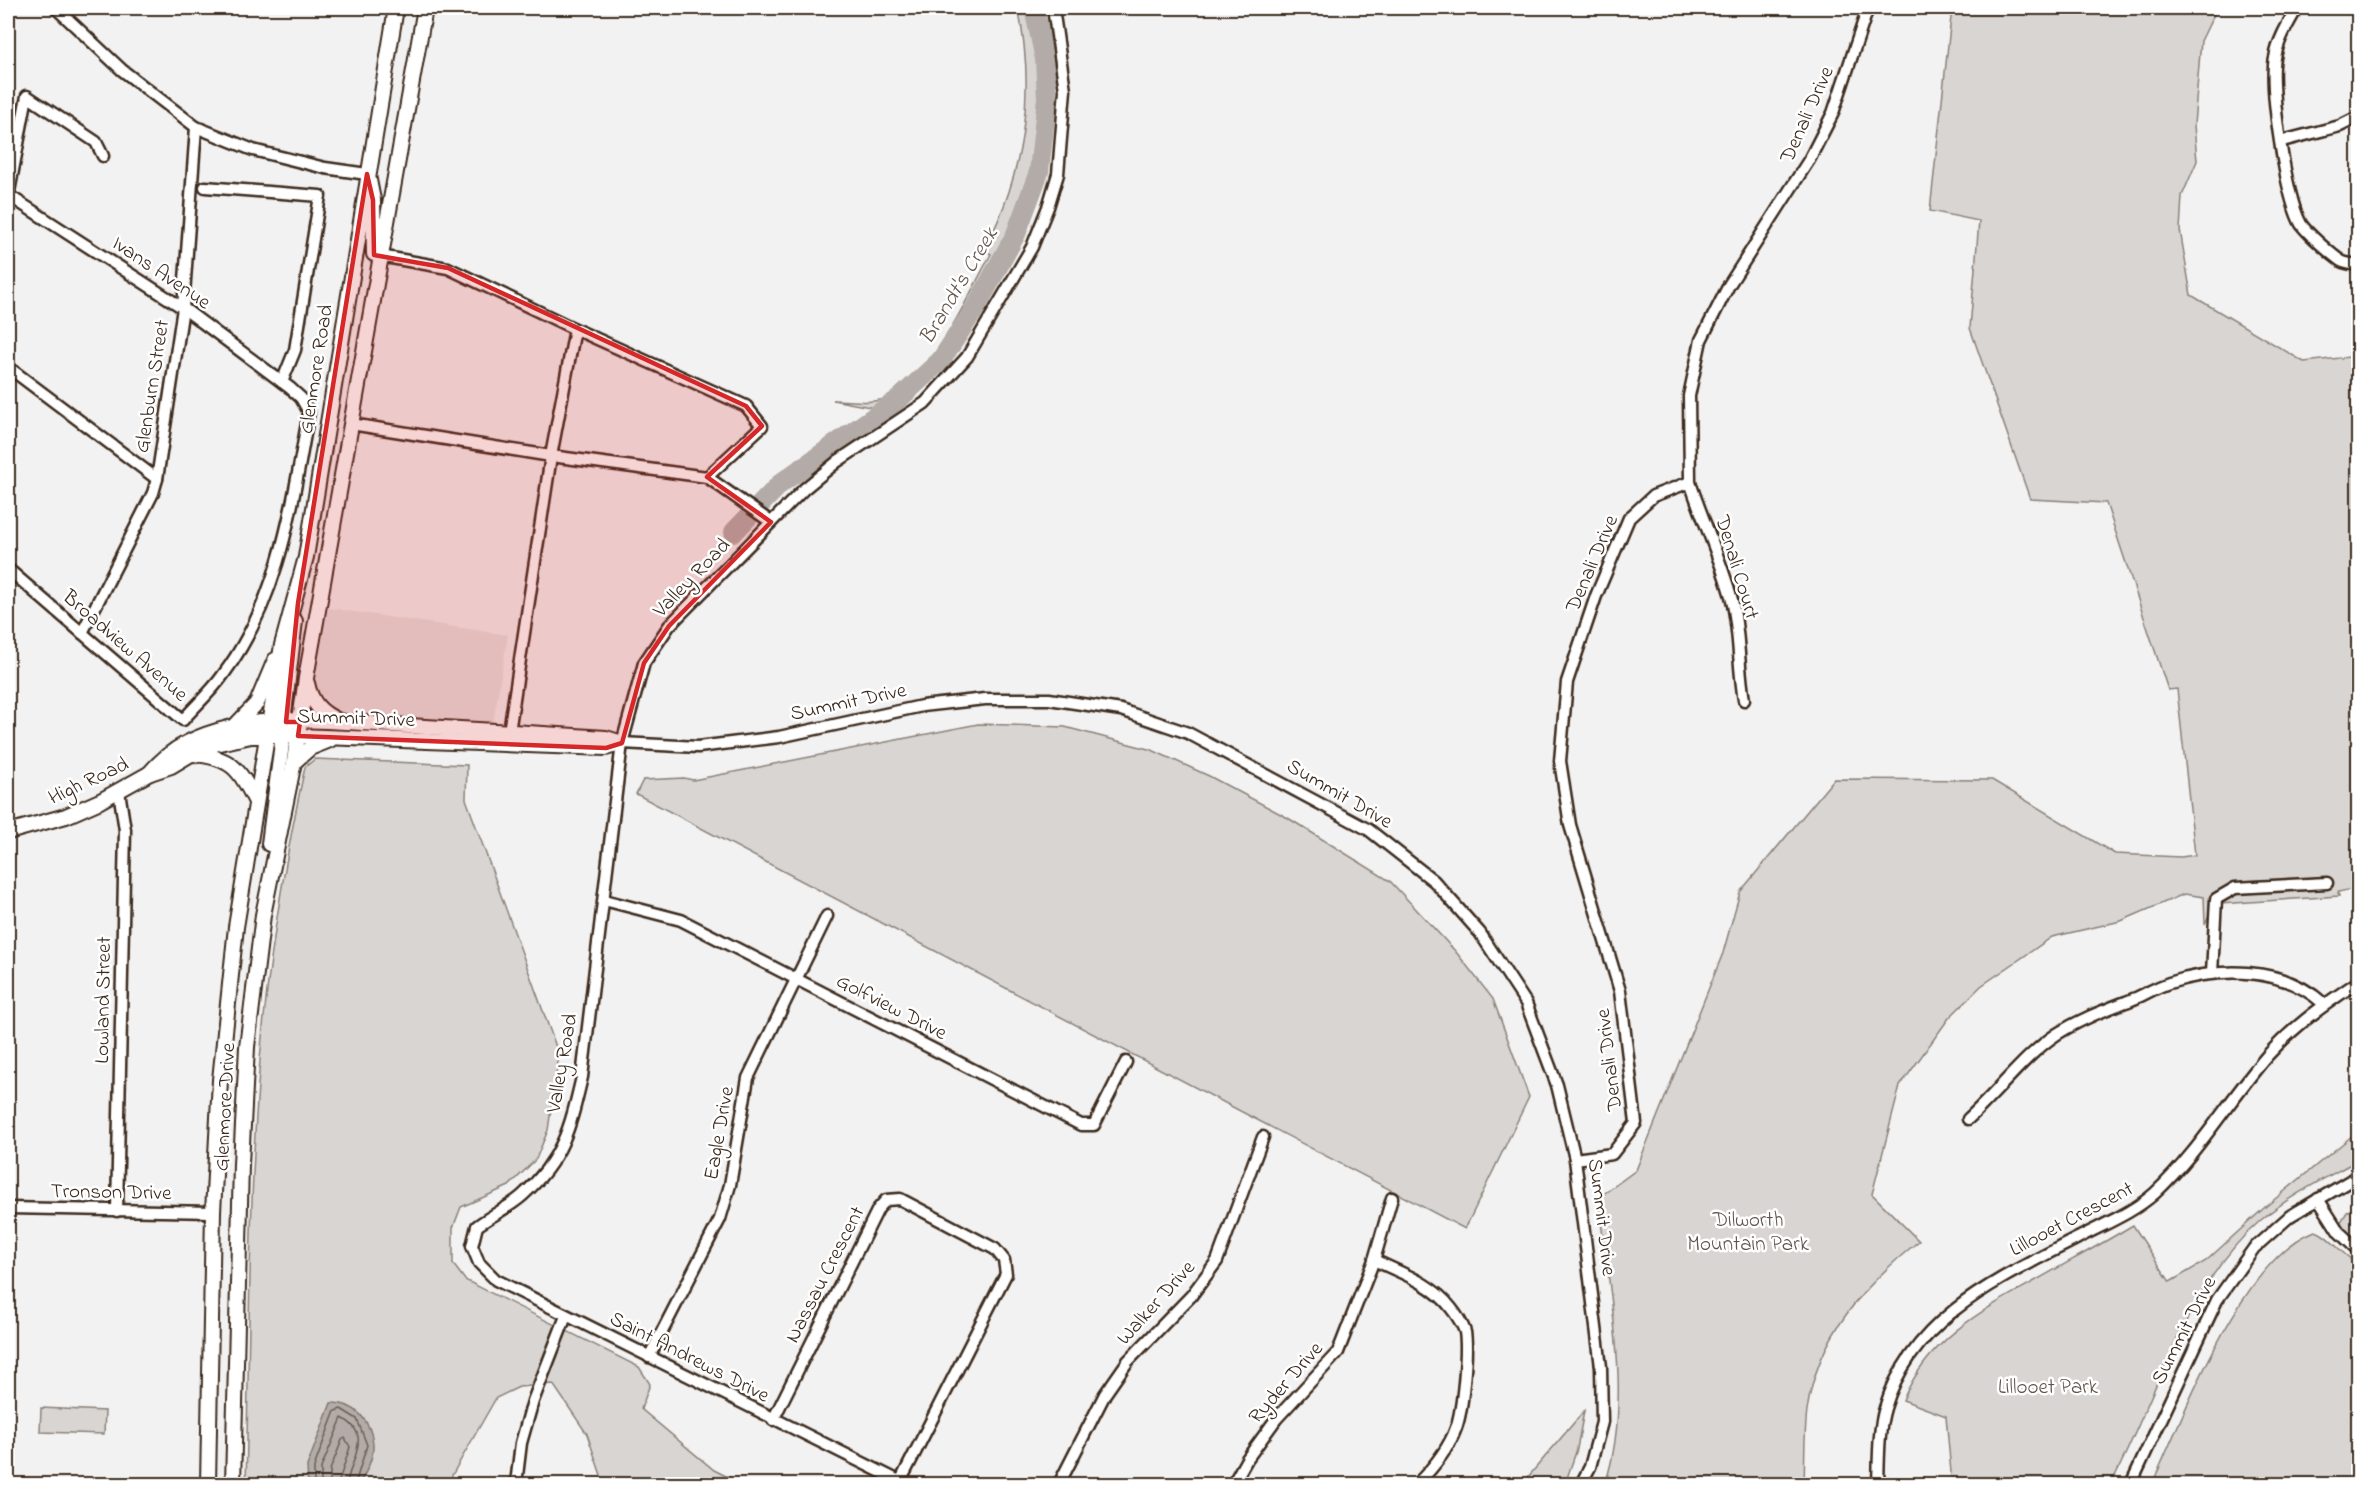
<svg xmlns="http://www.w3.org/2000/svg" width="2366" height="1492" viewBox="0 0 2366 1492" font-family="'Indie Flower',sans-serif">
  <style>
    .built { fill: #e6e3e2 }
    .green { fill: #d8d5d2; stroke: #8a8078; stroke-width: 1.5 }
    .water { fill: #b2aba7; stroke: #827770; stroke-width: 1.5 }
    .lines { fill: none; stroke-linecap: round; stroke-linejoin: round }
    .shore { stroke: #6b5e55; stroke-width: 1.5 }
    .river { stroke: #b2aba7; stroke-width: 20 }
    .minor-casing { stroke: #3b2a1e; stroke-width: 15 }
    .major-casing { stroke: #3b2a1e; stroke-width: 18 }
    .minor { stroke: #fff; stroke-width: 10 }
    .major { stroke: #fff; stroke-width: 14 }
    .marked { fill: #d62828; fill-opacity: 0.2; stroke: #d62828; stroke-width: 4.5; stroke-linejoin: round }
    .labels { text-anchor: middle; stroke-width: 5; stroke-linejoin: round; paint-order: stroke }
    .street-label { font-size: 21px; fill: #3b2a1e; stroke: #fff }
    .park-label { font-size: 21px; fill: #62554b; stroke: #fff }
    .water-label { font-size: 22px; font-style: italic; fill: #65574e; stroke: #fff }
  </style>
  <rect width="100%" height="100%" fill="#f3f2f2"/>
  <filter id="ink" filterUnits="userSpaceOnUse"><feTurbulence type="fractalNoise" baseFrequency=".0167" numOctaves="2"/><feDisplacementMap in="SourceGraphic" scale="12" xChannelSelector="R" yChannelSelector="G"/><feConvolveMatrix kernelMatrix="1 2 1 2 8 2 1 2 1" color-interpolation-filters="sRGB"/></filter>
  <g filter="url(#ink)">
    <!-- built -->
    <polygon class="built" points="329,608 508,635 493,723 345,716 333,708 306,678"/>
    <!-- green -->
    <g class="green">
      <path d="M 1018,8 L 1041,8 C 1059,81 1056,162 1025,232 C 1013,258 997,282 982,307 C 957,347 934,383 896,412 L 833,400 C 849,400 868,404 884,399 C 929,385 969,294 991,254 L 984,250 C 1024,175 1036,92 1018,8 Z"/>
      <path d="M 1952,8 L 2217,8 L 2201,41 L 2194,125 L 2197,161 L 2182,196 L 2180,230 L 2191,295 L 2304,362 L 2358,356 L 2358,888 L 2338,892 L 2339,896 L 2220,904 L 2212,908 L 2205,924 L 2204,897 L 2184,894 L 2121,921 L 2052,937 L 1981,986 L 1949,1018 L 1900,1086 L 1872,1194 L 1919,1241 C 1864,1285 1817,1337 1807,1411 C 1804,1435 1805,1460 1804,1484 L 1605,1484 C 1634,1399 1608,1287 1598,1198 L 1636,1170 L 1723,953 L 1740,892 L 1834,779 L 1992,780 L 2115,854 L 2181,857 L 2195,855 L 2177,689 L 2168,690 L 2106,503 L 2030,499 L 1970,328 L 1979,221 L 1930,211 Z"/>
      <polygon points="978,724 1065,727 1152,750 1209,776 1288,818 1390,881 1456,952 1493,999 1529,1097 1465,1229 636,794 643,780 684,778 693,780"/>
      <path d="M 315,759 L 467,765 L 466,799 L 559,1055 L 548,1130 L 536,1159 L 509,1186 L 461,1207 L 453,1228 L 453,1264 L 465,1280 L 639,1367 L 650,1384 L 641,1409 L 714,1470 L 742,1484 L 604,1484 L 587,1434 L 553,1384 L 519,1387 L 496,1398 L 447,1484 L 246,1484 C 250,1330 248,1171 264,1017 C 273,933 287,850 305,767 Z"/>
      <path d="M 2358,1131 L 2358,1160 C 2326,1178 2290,1195 2261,1220 C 2187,1283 2155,1399 2111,1484 L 1952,1484 L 1946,1416 L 1903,1400 C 1928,1340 1979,1312 2033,1282 C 2066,1263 2100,1245 2133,1225 L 2170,1282 L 2206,1261 L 2264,1208 Z"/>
      <polygon points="2358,1205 2358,1243 2342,1228 2340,1223 2347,1212"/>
      <path d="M 2315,1231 C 2327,1233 2344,1257 2358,1264 L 2358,1476 L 2353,1484 L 2152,1484 C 2184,1416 2241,1259 2315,1231 Z"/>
      <polygon points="41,1408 105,1411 104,1434 40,1432"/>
      <polygon points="1584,1411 1577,1449 1565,1484 1522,1484"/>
    </g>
    <!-- water -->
    <path class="water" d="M 331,1403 C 354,1402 371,1420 373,1444 C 374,1458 366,1473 359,1484 L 308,1484 L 307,1466 Z"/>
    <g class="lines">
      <!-- shore -->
      <g class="shore">
        <polyline points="314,1484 314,1467 335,1411 341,1409 357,1419 367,1445 355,1484"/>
        <path d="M 321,1484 L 321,1468 L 342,1418 C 375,1435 348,1464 347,1484"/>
        <polyline points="330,1484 330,1470 342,1440 345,1438 350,1447 338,1484"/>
      </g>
      <!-- river -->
      <polyline class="river" points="734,532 781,483 899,399 941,360 976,307 1016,234 1039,172 1047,98 1045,59 1034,8"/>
      <!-- minor casing -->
      <g class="minor-casing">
        <g id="minor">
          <polyline points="56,8 122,70 196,127 253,150 325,168 367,174"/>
          <path d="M 2297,8 C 2288,24 2278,40 2275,58 C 2269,87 2286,198 2301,224 C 2307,233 2332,255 2341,261 C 2346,264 2353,264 2358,265"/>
          <polyline points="2282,141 2340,126 2358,117"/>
          <polyline points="205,187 320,196 295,350 282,382"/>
          <polyline points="8,197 27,96 96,142 103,156"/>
          <polyline points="380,256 448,268 575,329 746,406 762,426 707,477"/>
          <polyline points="575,329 551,456 707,477 771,522"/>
          <polyline points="8,367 157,479"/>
          <polyline points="351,424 551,456 509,732"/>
          <path d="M 1690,482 C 1703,521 1721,560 1732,600 C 1740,633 1738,667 1744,700"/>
          <path d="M 8,569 L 183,720 C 196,705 212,691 223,675 C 281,597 292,504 309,412 L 301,398 L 290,388 L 183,308 L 8,195"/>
          <polyline points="82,633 153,493 157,479 183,308 196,127"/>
          <polyline points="622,743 698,747 779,737 922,706 985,699 1049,699 1121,710 1188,733 1369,830 1434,881 1480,933 1526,1003 1557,1085 1575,1159 1601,1367 1602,1422 1590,1467 1581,1484"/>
          <polyline points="604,900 681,920 1081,1125 1094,1125 1126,1062"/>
          <polyline points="2212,973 2216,899 2235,888 2327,883"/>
          <path d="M 1968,1119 C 1998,1092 2024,1056 2057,1034 C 2082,1018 2108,1009 2136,998 C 2147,993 2157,987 2169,983 C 2220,967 2283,966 2324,1004"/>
          <polyline points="1575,1159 1612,1154 1636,1123 1620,991 1570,825 1560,761 1567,682 1596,596 1629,518 1653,496 1690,482 1689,396 1701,340 1729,285 1809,160 1833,113 1868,8"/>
          <polyline points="2318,1199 2339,1232 2358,1250"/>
          <polyline points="8,1208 213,1212"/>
          <polyline points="117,1211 125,830 119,791"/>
          <path d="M 1374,1260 C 1401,1273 1432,1283 1451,1308 C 1456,1314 1463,1325 1465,1332 C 1468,1351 1463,1409 1456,1428 C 1449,1448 1432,1469 1417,1484"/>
          <polyline points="649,1357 720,1219 730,1185 748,1078 827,916"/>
          <polyline points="773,1420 878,1209 886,1200 900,1199 995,1249 1004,1260 1006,1274 900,1482"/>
          <polyline points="516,1484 521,1443 533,1401 566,1316"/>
          <path d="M 905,1484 L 496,1280 L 479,1263 L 472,1246 L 477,1226 C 492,1215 510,1207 523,1195 C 563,1159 570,1128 582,1077 L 622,743 L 644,663 L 669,626 L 804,489 L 838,461 L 925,403 L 967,357 L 1032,247 L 1048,207 L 1058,174 L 1065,90 L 1053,8"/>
          <polyline points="1059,1484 1105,1394 1128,1361 1191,1296 1217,1261 1263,1137"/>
          <polyline points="1233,1484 1247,1459 1276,1419 1338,1352 1374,1260 1392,1198"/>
          <path d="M 1878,1484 C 1879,1460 1878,1431 1885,1408 C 1912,1317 1999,1279 2076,1239 C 2102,1225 2133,1213 2155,1193 C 2198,1153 2229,1100 2267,1056 C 2294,1026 2325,1004 2358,982"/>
          <polyline points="2131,1484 2217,1300 2254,1248 2290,1216 2358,1176"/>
        </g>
      </g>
      <!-- major casing -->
      <g class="major-casing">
        <g id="major">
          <polyline points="369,180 373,200 374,254"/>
          <path d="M 307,683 C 311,703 321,713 339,721"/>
          <polyline points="234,727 257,703 275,660"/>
          <polyline points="290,729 284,713 295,621"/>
          <path d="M 193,754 C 232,757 239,769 256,802"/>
          <polyline points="294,762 310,748 330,740"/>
          <path d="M 150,773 C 172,746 199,735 232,727 C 282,715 340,722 391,725 C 463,729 534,733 606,738 L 622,743"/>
          <polyline points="8,832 66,816 100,801 150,773 171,766 191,754 215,744 251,736 298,736 606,748 622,743"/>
          <polyline points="269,844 282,743 277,730"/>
          <polyline points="208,1484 213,1212 220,1080 236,927 282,645 306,557 396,8"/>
          <polyline points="233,1484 241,1164 247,1047 263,915 294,762 306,678 425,8"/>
        </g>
      </g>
      <!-- minor -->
      <use href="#minor" class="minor"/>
      <!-- major -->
      <use href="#major" class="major"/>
    </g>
  </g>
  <!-- marked area -->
  <path class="marked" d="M 367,174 L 373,200 L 374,255 L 448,268 L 746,406 L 762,426 L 707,477 L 771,522 L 669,626 L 644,663 L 622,743 L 606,748 L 298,736 L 300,722 L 286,722 L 298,603 Z"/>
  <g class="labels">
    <!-- street labels -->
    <g class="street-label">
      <text transform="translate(1806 114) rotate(-66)" y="7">Denali Drive</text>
      <text transform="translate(162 272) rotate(34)" y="7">Ivans Avenue</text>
      <text transform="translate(315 369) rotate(-81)" y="7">Glenmore Road</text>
      <text transform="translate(151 386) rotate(-81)" y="7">Glenburn Street</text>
      <text transform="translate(1591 563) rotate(-67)" y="7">Denali Drive</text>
      <text transform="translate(1738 567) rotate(73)" y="7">Denali Court</text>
      <text transform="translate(691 577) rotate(-46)" y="7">Valley Road</text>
      <text transform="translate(126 645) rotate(41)" y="7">Broadview Avenue</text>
      <text transform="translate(848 701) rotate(-12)" y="7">Summit Drive</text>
      <text transform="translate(356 717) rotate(2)" y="7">Summit Drive</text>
      <text transform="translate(88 780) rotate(-25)" y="7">High Road</text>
      <text transform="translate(1340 793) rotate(30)" y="7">Summit Drive</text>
      <text transform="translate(102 1000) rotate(-89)" y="7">Lowland Street</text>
      <text transform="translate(892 1006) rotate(27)" y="7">Golfview Drive</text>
      <text transform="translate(1608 1060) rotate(-97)" y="7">Denali Drive</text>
      <text transform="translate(561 1063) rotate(-80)" y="7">Valley Road</text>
      <text transform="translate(224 1107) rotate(-87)" y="7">Glenmore Drive</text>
      <text transform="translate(718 1133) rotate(-80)" y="7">Eagle Drive</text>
      <text transform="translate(111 1191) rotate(1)" y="7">Tronson Drive</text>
      <text transform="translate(1603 1217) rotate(83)" y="7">Summit Drive</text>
      <text transform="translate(2071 1218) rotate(-28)" y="7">Lillooet Crescent</text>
      <text transform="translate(824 1274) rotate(-63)" y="7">Nassau Crescent</text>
      <text transform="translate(1155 1302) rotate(-48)" y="7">Walker Drive</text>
      <text transform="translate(2183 1330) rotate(-63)" y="7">Summit Drive</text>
      <text transform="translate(690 1356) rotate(27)" y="7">Saint Andrews Drive</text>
      <text transform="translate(1285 1382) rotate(-49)" y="7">Ryder Drive</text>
    </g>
    <!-- park labels -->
    <g class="park-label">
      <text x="1748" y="1226">Dilworth<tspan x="1748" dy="24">Mountain Park</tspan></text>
      <text x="2048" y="1393">Lillooet Park</text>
    </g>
    <!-- water labels -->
    <g class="water-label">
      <text transform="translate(957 285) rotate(-59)" y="8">Brandt's Creek</text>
    </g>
  </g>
  <!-- margin -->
  <rect width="2366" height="1492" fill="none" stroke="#fff" stroke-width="30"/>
  <rect x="15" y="15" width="2336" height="1462" fill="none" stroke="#3b2a1e" stroke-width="2" filter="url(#ink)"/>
</svg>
